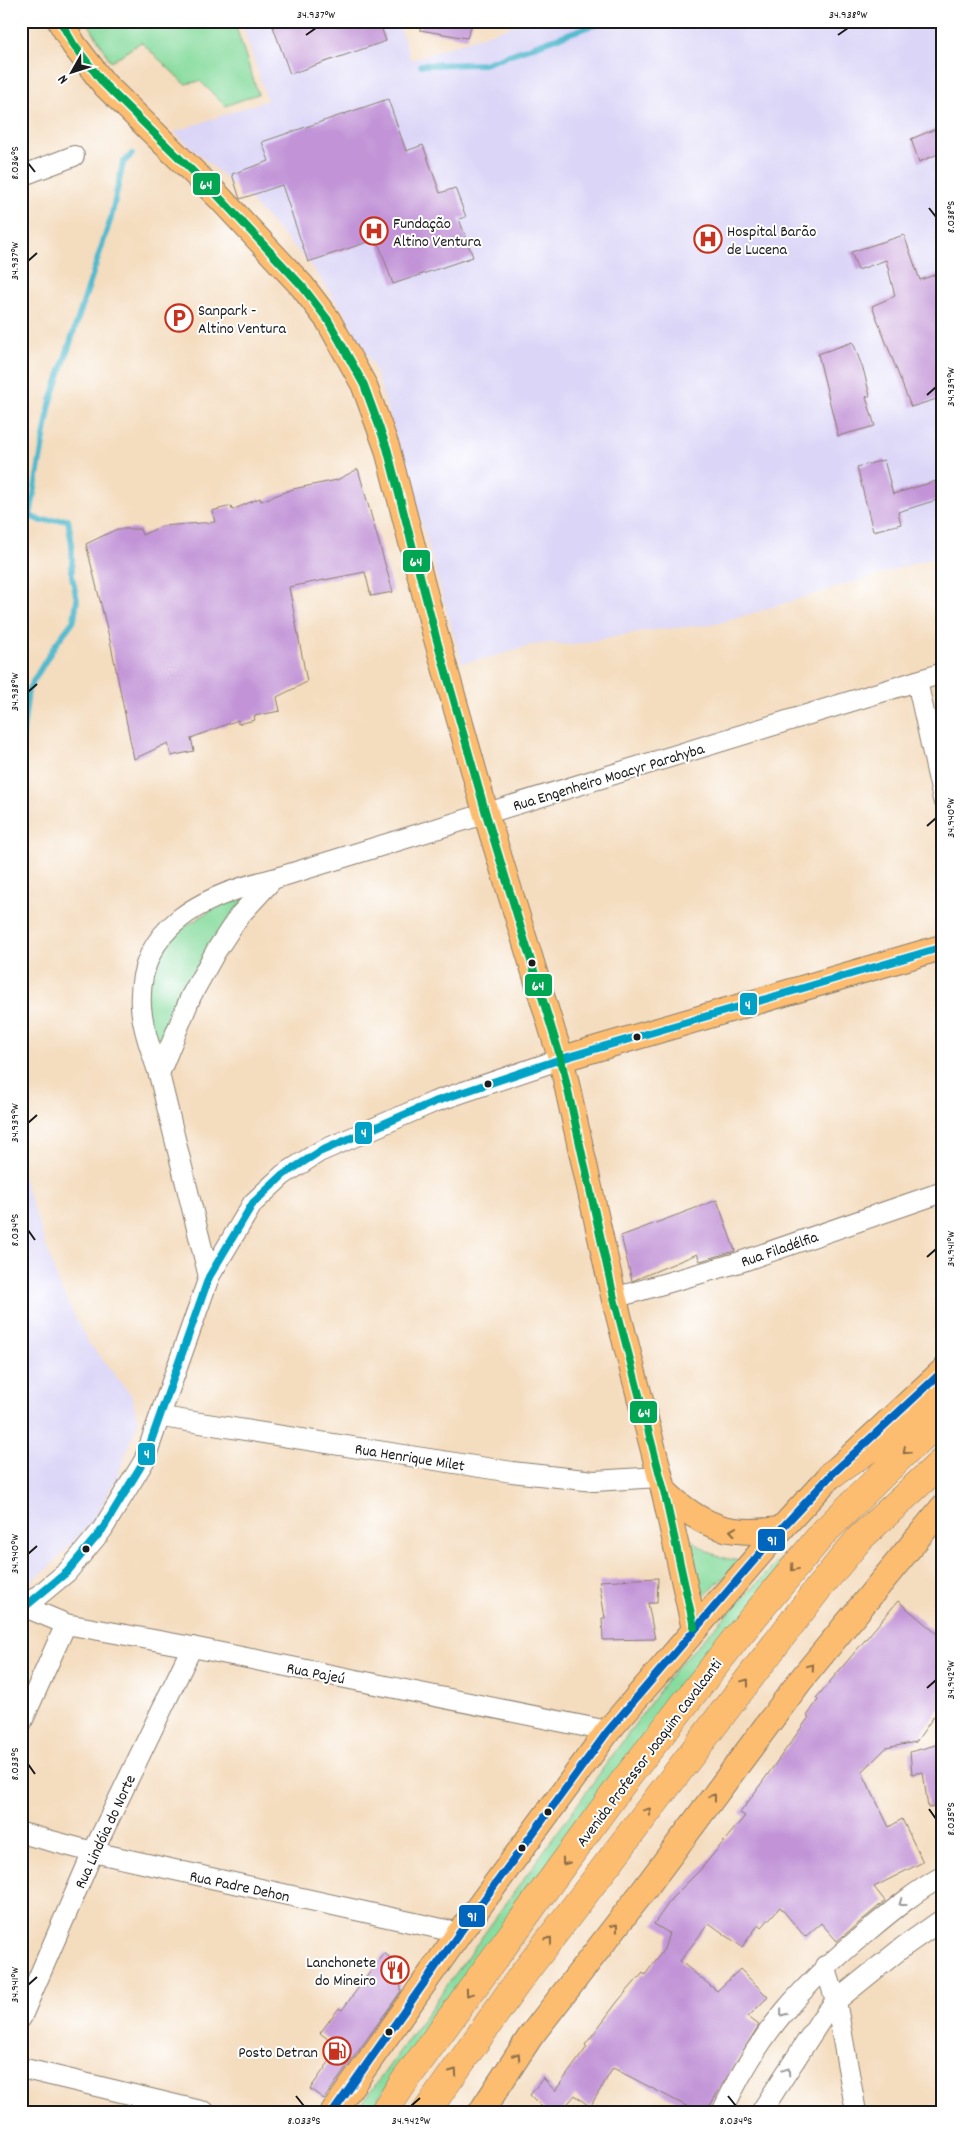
<svg xmlns="http://www.w3.org/2000/svg" width="964" height="2133" viewBox="0 0 964 2133" font-family="Dekko,sans-serif">
  <style>
    .built { fill: #dbd6f7 }
    .green { fill: #88dc9f; stroke: #527c5e }
    .lines { fill: none; stroke-linecap: round; stroke-linejoin: round }
    .stream { stroke: #51bace; stroke-width: 6 }
    .building { fill: #c294d7 }
    .minor-casing { stroke: #887c6d; stroke-width: 22 }
    .major-casing { stroke: #887c6d; stroke-width: 27 }
    .highway-casing { stroke: #887c6d; stroke-width: 29 }
    .minor { stroke: #fff; stroke-width: 20 }
    .major { stroke: #fcbd6f; stroke-width: 25 }
    .highway { stroke: #fcbd6f; stroke-width: 28 }
    .bus-1-casing { stroke: #fff; stroke-width: 11 }
    .bus-2-casing { stroke: #fff; stroke-width: 11 }
    .bus-3-casing { stroke: #fff; stroke-width: 11 }
    .bus-1 { stroke: #01a2c5; stroke-width: 8 }
    .bus-2 { stroke: #0065bd; stroke-width: 8 }
    .bus-3 { stroke: #00a651; stroke-width: 8 }
    .oneway { stroke: #8c6c46 }
    .oneway2 { stroke: #999 }
    .ticks { fill: none; stroke: #1c1c1c; stroke-width: 2 }
    .bus-dot { fill: #1c1c1c; stroke: #fff; stroke-width: 2 }
    .labels { text-anchor: middle; stroke-width: 4; stroke-linejoin: round; paint-order: stroke }
    .poi-label { font-size: 16px; fill: #1c1c1c; stroke: #fff; text-anchor: start }
    .street-label { font-size: 16px; fill: #1c1c1c; stroke: #fff }
    .line-badge { stroke: #fff; stroke-width: 2 }
    .badge-label { font-size: 14px; text-anchor: middle; font-weight: bold; fill: #fff }
    .neatline { fill: none; stroke: #1c1c1c; stroke-width: 2 }
    .ticks-label { font-size: 12px; text-anchor: middle; fill: #1c1c1c }
  </style>
  <rect width="100%" height="100%" fill="#fff"/>
  <filter id="ink" filterUnits="userSpaceOnUse"><feTurbulence type="fractalNoise" baseFrequency=".02" numOctaves="2"/><feDisplacementMap in="SourceGraphic" scale="10" xChannelSelector="R" yChannelSelector="G"/><feConvolveMatrix kernelMatrix="1 2 1 2 8 2 1 2 1" color-interpolation-filters="sRGB"/></filter>
  <filter id="wash" filterUnits="userSpaceOnUse"><feTurbulence type="fractalNoise" baseFrequency=".0096" numOctaves="4" result="noise"/><feDisplacementMap in="SourceGraphic" scale="20" xChannelSelector="R" yChannelSelector="G"/><feGaussianBlur stdDeviation="1.12" result="paint"/><feColorMatrix in="noise" values="0 0 0 0 0 0 0 0 0 0 0 0 0 0 0 0 0 1.4 0 .05"/><feComposite in="paint" operator="in"/></filter>
  <g filter="url(#wash)">
    <rect width="100%" height="100%" fill="#f4dcbe"/>
    <!-- built -->
    <g class="built">
      <polygon points="241,21 398,21 411,60 526,21 943,21 943,555 716,624 643,631 572,645 551,643 532,645 492,657 462,663 402,455 374,367 346,315 309,263 248,198 174,132 267,100"/>
      <polygon points="21,1171 59,1285 88,1342 132,1396 138,1423 118,1474 94,1520 47,1569 21,1590"/>
    </g>
    <!-- green -->
    <g class="green">
      <polygon points="87,21 234,21 258,94 225,106 200,81 185,84 141,42 111,62"/>
      <polygon points="248,898 158,1054 142,1002 158,951 180,930 218,906"/>
      <polygon points="819,1519 380,2095 370,2112 356,2112 674,1670"/>
      <path d="M 675,1525 C 696,1545 711,1558 741,1561 L 698,1602 Z"/>
    </g>
    <g class="lines">
      <!-- stream -->
      <g class="stream">
        <polyline points="421,65 484,64 604,21"/>
        <polyline points="21,750 28,690 55,645 74,620 77,600 72,576 72,545 68,519 41,521 30,516 50,404 111,218 123,163 132,154"/>
      </g>
    </g>
    <g id="blocks">
      <!-- building -->
      <g class="building">
        <polygon points="271,21 379,21 386,41 290,74"/>
        <polygon points="421,21 473,21 467,38 420,30"/>
        <polygon points="388,99 406,151 423,145 440,193 455,188 466,217 459,219 473,257 393,284 377,239 308,262 282,185 240,199 232,174 269,161 262,142"/>
        <polygon points="943,126 943,152 919,162 911,139"/>
        <polygon points="904,235 920,280 943,272 943,397 911,407 872,306 895,296 886,260 858,270 851,252"/>
        <polygon points="853,342 864,372 870,396 866,397 875,426 838,436 818,354"/>
        <polygon points="884,460 893,494 943,479 943,498 898,512 901,524 873,531 857,467"/>
        <polygon points="358,469 393,592 371,596 365,572 289,587 307,682 277,697 280,711 254,716 255,720 238,724 238,720 191,738 194,751 171,756 168,743 134,759 111,645 86,544 117,529 140,529 142,535 162,526 215,522 212,511 231,506 232,510 260,498 261,501 293,489 337,480"/>
        <polygon points="717,1200 735,1251 700,1261 697,1254 632,1281 621,1236"/>
        <polygon points="658,1578 657,1603 648,1603 655,1639 603,1640 602,1618 605,1618 599,1581"/>
        <polygon points="898,1601 943,1639 943,1703 916,1742 886,1748 862,1772 889,1827 902,1819 923,1862 874,1887 885,1901 837,1941 821,1923 805,1937 780,1907 762,1927 759,1924 742,1947 709,1923 680,1961 717,1991 740,1969 768,1997 748,2017 759,2025 706,2112 698,2112 613,2068 590,2107 575,2095 561,2112 547,2112 530,2095 543,2078 555,2091 587,2047 585,2045 618,2001 643,1973 645,1975 664,1949 669,1933 654,1924 672,1898 700,1870 745,1816 740,1813 809,1717 807,1716 818,1700 816,1698"/>
        <polygon points="943,1743 943,1806 928,1808 923,1772 912,1774 910,1752"/>
        <polygon points="384,1953 400,1965 401,1991 324,2099 310,2089 339,2048 320,2033 339,2008 342,2010"/>
      </g>
    </g>
  </g>
  <g filter="url(#ink)">
    <use href="#blocks" fill-opacity="0" stroke="#887c6d" stroke-width="1"/>
    <g class="lines">
      <!-- minor casing -->
      <g class="minor-casing">
        <g id="minor">
          <polyline points="21,176 74,156"/>
          <polyline points="917,681 943,799"/>
          <path d="M 159,1074 C 152,1053 143,1030 141,1007 C 136,926 205,895 273,879"/>
          <polyline points="209,1277 159,1074 191,996 216,951 239,916 273,879 943,673"/>
          <polyline points="614,1298 740,1262 943,1192"/>
          <polyline points="162,1417 512,1472 594,1481 659,1477"/>
          <polyline points="25,1607 66,1624 192,1647 608,1731"/>
          <polyline points="21,1610 67,1572 102,1530 144,1461 209,1277 253,1203 283,1175 319,1152 434,1102 561,1059"/>
          <polyline points="21,1724 66,1624"/>
          <polyline points="21,1833 93,1852 460,1933"/>
          <polyline points="825,1966 836,2001 856,2112"/>
          <polyline points="21,2018 93,1852 192,1647"/>
          <polyline points="21,2068 205,2112"/>
          <path d="M 722,2112 C 759,2032 802,1985 869,1930 C 893,1910 916,1891 943,1876"/>
          <polyline points="761,2112 822,2018 836,2001 903,1947 943,1919"/>
        </g>
      </g>
      <!-- major casing -->
      <g class="major-casing">
        <g id="major">
          <polyline points="60,21 74,45 104,84 219,197 302,286 328,320 364,385 387,448 436,637 486,814 561,1059 614,1298 664,1491 694,1627"/>
          <polyline points="561,1059 943,947"/>
          <path d="M 664,1491 C 701,1527 730,1537 781,1529"/>
          <polyline points="333,2112 458,1935 608,1731 781,1529 832,1474 943,1371"/>
          <polyline points="481,2112 530,2037 644,1890 800,1681 943,1507"/>
        </g>
      </g>
      <!-- highway casing -->
      <g class="highway-casing">
        <g id="highway">
          <polyline points="832,1474 943,1399"/>
          <polyline points="384,2112 404,2082 621,1785 737,1637 824,1532 907,1450 943,1419"/>
          <polyline points="426,2112 521,1977 817,1590 860,1538 943,1461"/>
        </g>
      </g>
      <!-- minor -->
      <use href="#minor" class="minor"/>
      <!-- major -->
      <use href="#major" class="major"/>
      <!-- highway -->
      <use href="#highway" class="highway"/>
      <!-- bus-1 casing -->
      <g class="bus-1-casing">
        <polyline id="bus-1" points="21,1610 67,1572 102,1530 144,1461 209,1277 253,1203 283,1175 319,1152 434,1102 561,1059 943,947"/>
      </g>
      <!-- bus-2 casing -->
      <g class="bus-2-casing">
        <polyline id="bus-2" points="333,2112 458,1935 608,1731 781,1529 832,1474 943,1371"/>
      </g>
      <!-- bus-3 casing -->
      <g class="bus-3-casing">
        <polyline id="bus-3" points="60,21 74,45 104,84 219,197 302,286 328,320 364,385 387,448 436,637 486,814 561,1059 614,1298 664,1491 694,1627"/>
      </g>
      <!-- bus-1 -->
      <use href="#bus-1" class="bus-1"/>
      <!-- bus-2 -->
      <use href="#bus-2" class="bus-2"/>
      <!-- bus-3 -->
      <use href="#bus-3" class="bus-3"/>
    </g>
    <!-- one-way arrows -->
    <defs><path id="oneway-chevron" d="M-2-3.5L2.5 0L-2 3.5" fill="none" stroke-width="1.6" stroke-linecap="round" stroke-linejoin="round" transform="scale(1.25)"/></defs>
    <g class="oneway">
      <use href="#oneway-chevron" transform="translate(906 1451) rotate(137)"/>
      <use href="#oneway-chevron" transform="translate(733 1531) rotate(-171)"/>
      <use href="#oneway-chevron" transform="translate(794 1568) rotate(130)"/>
      <use href="#oneway-chevron" transform="translate(811 1667) rotate(-51)"/>
      <use href="#oneway-chevron" transform="translate(746 1682) rotate(-53)"/>
      <use href="#oneway-chevron" transform="translate(713 1797) rotate(-53)"/>
      <use href="#oneway-chevron" transform="translate(648 1811) rotate(-53)"/>
      <use href="#oneway-chevron" transform="translate(565 1862) rotate(126)"/>
      <use href="#oneway-chevron" transform="translate(615 1927) rotate(-52)"/>
      <use href="#oneway-chevron" transform="translate(549 1940) rotate(-53)"/>
      <use href="#oneway-chevron" transform="translate(469 1993) rotate(126)"/>
      <use href="#oneway-chevron" transform="translate(517 2056) rotate(-57)"/>
      <use href="#oneway-chevron" transform="translate(454 2072) rotate(-55)"/>
    </g>
    <g class="oneway2">
      <use href="#oneway-chevron" transform="translate(902 1903) rotate(143)"/>
      <use href="#oneway-chevron" transform="translate(783 2013) rotate(129)"/>
      <use href="#oneway-chevron" transform="translate(787 2071) rotate(-56)"/>
    </g>
  </g>
  <!-- ticks -->
  <path class="ticks" d="M 306,35 L 316,28M 838,35 L 848,28M 28,163 L 35,172M 929,208 L 936,217M 28,261 L 37,253M 927,395 L 936,387M 28,692 L 37,684M 927,826 L 936,818M 28,1123 L 37,1115M 28,1230 L 35,1240M 927,1257 L 936,1249M 28,1554 L 37,1546M 927,1688 L 936,1680M 28,1764 L 35,1774M 929,1809 L 936,1819M 28,1985 L 37,1977M 296,2096 L 304,2106M 728,2096 L 736,2106M 411,2106 L 420,2098"/>
  <!-- icons -->
  <defs>
    <g id="hospital-ring" transform="scale(1.4375)"><circle r="9.5" fill="#fff" stroke="#c8321e" stroke-width="1.5"/><path d="M-5-5h3v3.5h4V-5h3V5h-3V1.5h-4V5h-3Z" fill="#c8321e"/></g>
    <g id="parking-ring" transform="scale(1.4375)"><circle r="9.5" fill="#fff" stroke="#c8321e" stroke-width="1.5"/><path d="M-3.5-5.5H1a3.5 3.5 0 0 1 0 7H-1V5.5H-3.5ZM-1-3.4V-.6H.8a1.4 1.4 0 0 0 0-2.8Z" fill="#c8321e"/></g>
    <g id="restaurant-ring" transform="scale(1.4375)"><circle r="9.5" fill="#fff" stroke="#c8321e" stroke-width="1.5"/><path d="M-5-6h1v4h1v-4h1v4h1v-4h1v5L-1.5 .5V6h-2V.5L-5-1ZM5-6V6H3V1.5H1.5Q1.5-4 5-6Z" fill="#c8321e"/></g>
    <g id="fuel-ring" transform="scale(1.4375)"><circle r="9.5" fill="#fff" stroke="#c8321e" stroke-width="1.5"/><path d="M-5.5-6h7V0h2V4h1.3V-2.5L3-4.5l.8-.8L6-3V5H2.5V1h-1V6h-7ZM-4.2-4.7v3.2H.2V-4.7Z" fill="#c8321e"/></g>
  </defs>
  <g fill-rule="evenodd">
    <use href="#hospital-ring" x="374" y="231"/>
    <use href="#hospital-ring" x="708" y="239"/>
    <use href="#parking-ring" x="179" y="318"/>
    <use href="#restaurant-ring" x="395" y="1970"/>
    <use href="#fuel-ring" x="337" y="2051"/>
  </g>
  <!-- markers -->
  <g class="bus-dot">
    <circle cx="532" cy="963" r="4.5"/>
    <circle cx="637" cy="1037" r="4.5"/>
    <circle cx="488" cy="1084" r="4.5"/>
    <circle cx="86" cy="1549" r="4.5"/>
    <circle cx="548" cy="1812" r="4.5"/>
    <circle cx="522" cy="1848" r="4.5"/>
    <circle cx="389" cy="2032" r="4.5"/>
  </g>
  <g class="labels">
    <!-- poi labels -->
    <g class="poi-label">
      <text x="393" y="228">Fundação<tspan x="393" dy="18">Altino Ventura</tspan></text>
      <text x="727" y="236">Hospital Barão<tspan x="727" dy="18">de Lucena</tspan></text>
      <text x="198" y="315">Sanpark -<tspan x="198" dy="18">Altino Ventura</tspan></text>
      <text x="376" y="1967" text-anchor="end">Lanchonete<tspan x="376" dy="18">do Mineiro</tspan></text>
      <text x="318" y="2057" text-anchor="end">Posto Detran</text>
    </g>
    <!-- street labels -->
    <g class="street-label">
      <text transform="translate(608 776) rotate(-17)" y="6">Rua Engenheiro Moacyr Parahyba</text>
      <text transform="translate(779 1248) rotate(-19)" y="6">Rua Filadélfia</text>
      <text transform="translate(410 1456) rotate(9)" y="6">Rua Henrique Milet</text>
      <text transform="translate(316 1672) rotate(11)" y="6">Rua Pajeú</text>
      <text transform="translate(648 1752) rotate(-53)" y="6">Avenida Professor Joaquim Cavalcanti</text>
      <text transform="translate(104 1831) rotate(-65)" y="6">Rua Lindóia do Norte</text>
      <text transform="translate(240 1885) rotate(12)" y="6">Rua Padre Dehon</text>
    </g>
  </g>
  <g class="line-badge">
    <rect x="192" y="172" width="29" height="24" rx="5" fill="#00a651"/>
    <rect x="402" y="549" width="29" height="24" rx="5" fill="#00a651"/>
    <rect x="524" y="973" width="29" height="24" rx="5" fill="#00a651"/>
    <rect x="739" y="992" width="19" height="24" rx="5" fill="#01a2c5"/>
    <rect x="354" y="1121" width="19" height="24" rx="5" fill="#01a2c5"/>
    <rect x="629" y="1400" width="29" height="24" rx="5" fill="#00a651"/>
    <rect x="137" y="1442" width="19" height="24" rx="5" fill="#01a2c5"/>
    <rect x="757" y="1528" width="29" height="24" rx="5" fill="#0065bd"/>
    <rect x="458" y="1904" width="28" height="24" rx="5" fill="#0065bd"/>
  </g>
  <g class="badge-label">
    <text x="206" y="189">64</text>
    <text x="416" y="566">64</text>
    <text x="538" y="990">64</text>
    <text x="748" y="1009">4</text>
    <text x="364" y="1137">4</text>
    <text x="644" y="1417">64</text>
    <text x="147" y="1458">4</text>
    <text x="772" y="1545">91</text>
    <text x="472" y="1921">91</text>
  </g>
  <!-- margin -->
  <rect width="964" height="2133" fill="none" stroke="#fff" stroke-width="55"/>
  <!-- north arrow -->
  <g transform="translate(72 72) rotate(231)" stroke="#ffffff" stroke-width="4" paint-order="stroke">
  <path d="M0-4L9 19L0 12L-9 19Z" fill="#1c1c1c"/>
  <text y="-8" font-size="14" font-weight="bold" text-anchor="middle" fill="#1c1c1c">N</text>
  </g>
  <rect x="28" y="28" width="908" height="2078" class="neatline"/>
  <g class="ticks-label">
    <text x="316" y="18">34.937°W</text>
    <text x="848" y="18">34.938°W</text>
    <text transform="translate(14 163) rotate(-90)" y="4">8.036°S</text>
    <text transform="translate(950 217) rotate(-90)" y="4">8.038°S</text>
    <text transform="translate(14 261) rotate(-90)" y="4">34.937°W</text>
    <text transform="translate(950 387) rotate(-90)" y="4">34.939°W</text>
    <text transform="translate(14 692) rotate(-90)" y="4">34.938°W</text>
    <text transform="translate(950 818) rotate(-90)" y="4">34.940°W</text>
    <text transform="translate(14 1123) rotate(-90)" y="4">34.939°W</text>
    <text transform="translate(14 1230) rotate(-90)" y="4">8.034°S</text>
    <text transform="translate(950 1249) rotate(-90)" y="4">34.941°W</text>
    <text transform="translate(14 1554) rotate(-90)" y="4">34.940°W</text>
    <text transform="translate(950 1680) rotate(-90)" y="4">34.942°W</text>
    <text transform="translate(14 1764) rotate(-90)" y="4">8.033°S</text>
    <text transform="translate(950 1819) rotate(-90)" y="4">8.035°S</text>
    <text transform="translate(14 1985) rotate(-90)" y="4">34.941°W</text>
    <text x="304" y="2124">8.033°S</text>
    <text x="411" y="2124">34.942°W</text>
    <text x="736" y="2124">8.034°S</text>
  </g>
</svg>
